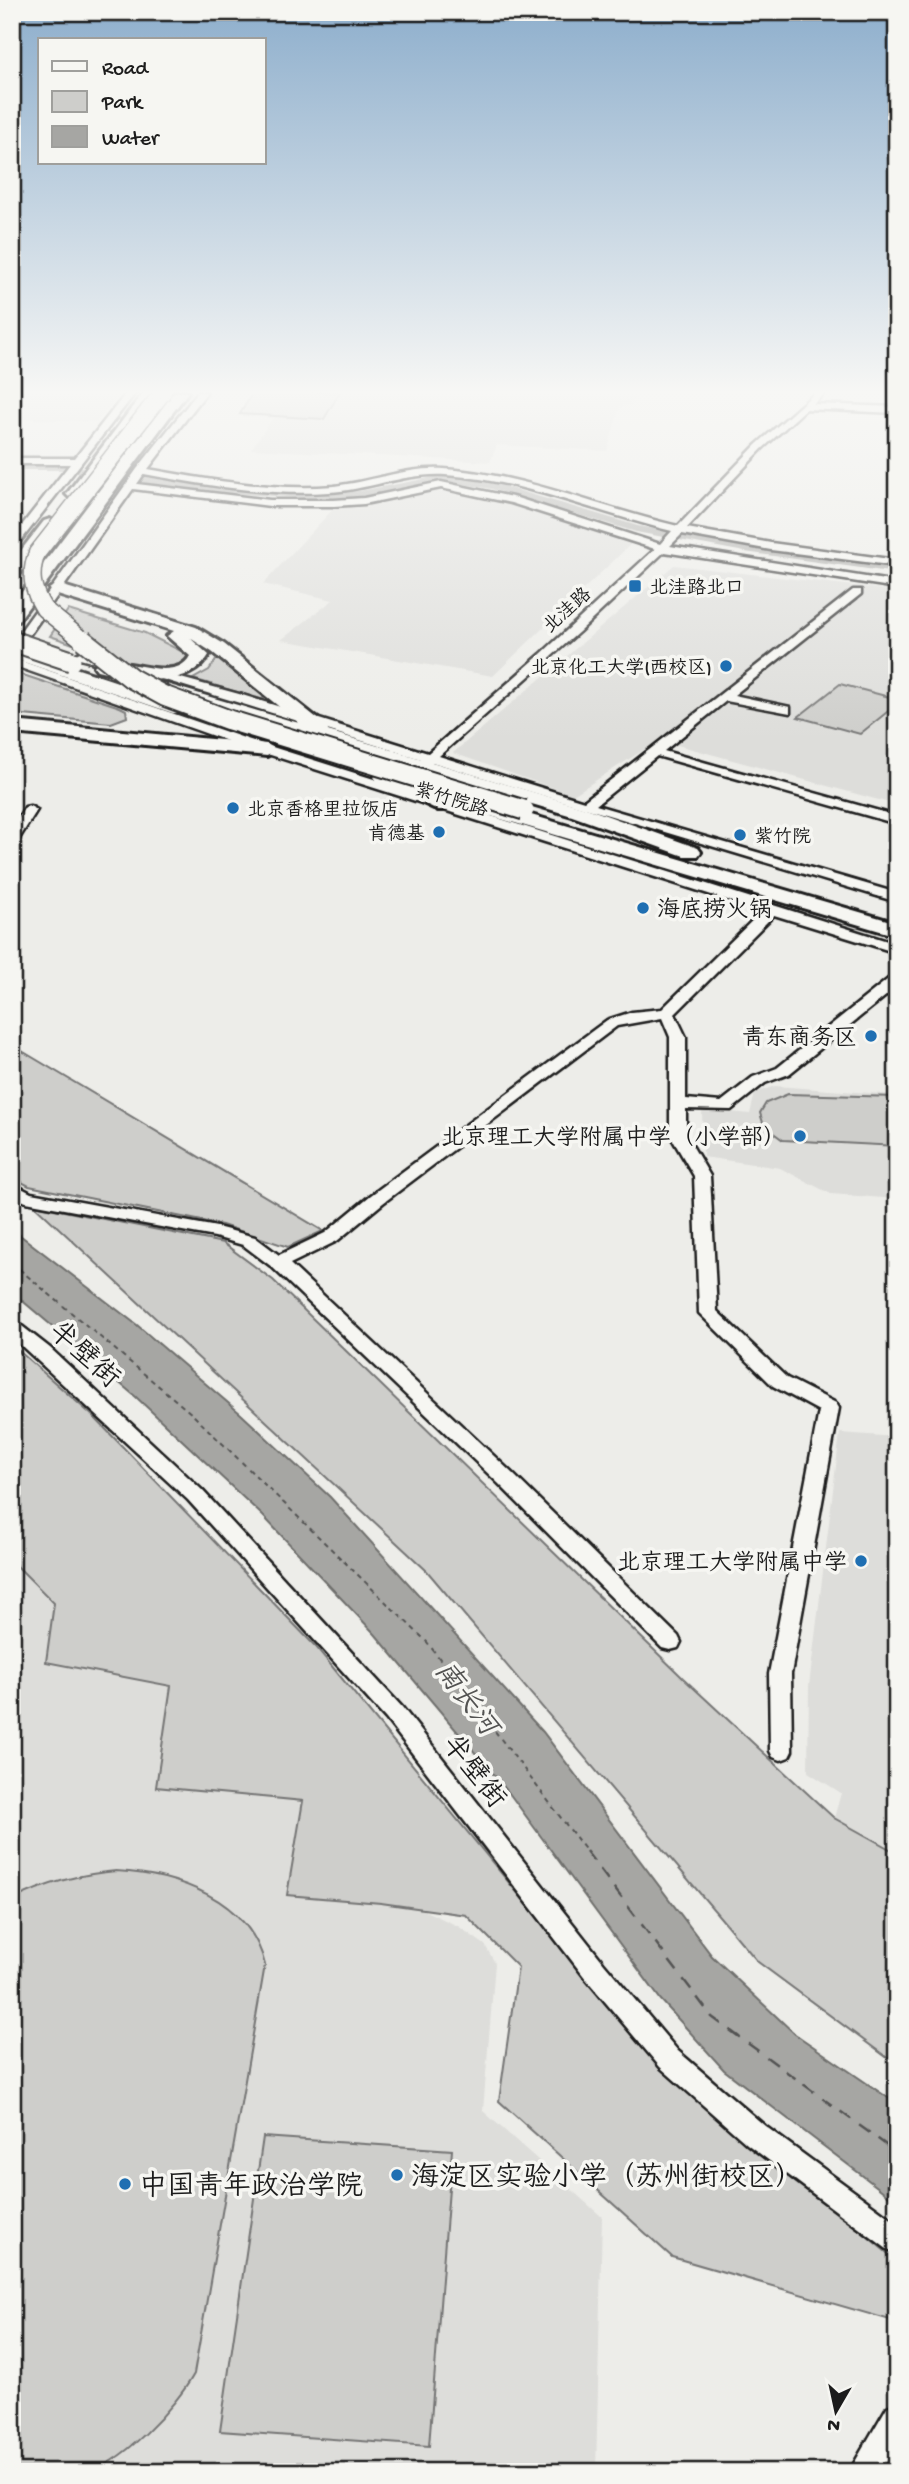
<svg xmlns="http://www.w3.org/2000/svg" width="909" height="2484" viewBox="0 0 909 2484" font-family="'Gochi Hand','LXGW WenKai TC',sans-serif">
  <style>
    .built { fill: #ddddda }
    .green { fill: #cececb; stroke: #757574; stroke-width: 2 }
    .water { fill: #a6a6a3; stroke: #6f6f6d; stroke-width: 2 }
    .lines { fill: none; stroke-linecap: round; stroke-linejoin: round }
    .canal { fill: #a6a6a3; fill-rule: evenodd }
    .ferry-far1 { stroke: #535352; stroke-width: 2; stroke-dasharray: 5 4.5; stroke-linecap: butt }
    .ferry { stroke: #535352; stroke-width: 2.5; stroke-dasharray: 13 10; stroke-linecap: butt }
    .minor-casing { stroke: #1c1c1c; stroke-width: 5 }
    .highway-casing { stroke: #1c1c1c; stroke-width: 6 }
    .minor { fill: #f6f6f2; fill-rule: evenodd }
    .highway { fill: #f6f6f2; fill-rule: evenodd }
    .highway-bridge-far1-casing { stroke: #1c1c1c; stroke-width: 19; stroke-linecap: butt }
    .highway-bridge-casing { stroke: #1c1c1c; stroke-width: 23; stroke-linecap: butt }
    .highway-bridge-far1 { stroke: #f6f6f2; stroke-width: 16 }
    .highway-bridge { stroke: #f6f6f2; stroke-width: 19 }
    .poi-dot { fill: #1f6fb2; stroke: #f6f6f2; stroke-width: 2.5 }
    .labels { text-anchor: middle; stroke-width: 7; stroke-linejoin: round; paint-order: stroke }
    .far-poi-label { font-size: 19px; fill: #1c1c1c; stroke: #f6f6f2; text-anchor: start }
    .far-street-label { font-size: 19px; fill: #1c1c1c; stroke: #f6f6f2 }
    .poi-label { font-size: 23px; fill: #1c1c1c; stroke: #f6f6f2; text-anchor: end }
    .near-street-label { font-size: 28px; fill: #1c1c1c; stroke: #f6f6f2 }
    .near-water-label { font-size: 28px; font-style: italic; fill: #535352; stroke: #f6f6f2 }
    .near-poi-label { font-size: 28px; fill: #1c1c1c; stroke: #f6f6f2; text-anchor: start }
  </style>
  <rect width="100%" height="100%" fill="#edede9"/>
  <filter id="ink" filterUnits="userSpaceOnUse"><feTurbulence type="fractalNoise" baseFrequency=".0143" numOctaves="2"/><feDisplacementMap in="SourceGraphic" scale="14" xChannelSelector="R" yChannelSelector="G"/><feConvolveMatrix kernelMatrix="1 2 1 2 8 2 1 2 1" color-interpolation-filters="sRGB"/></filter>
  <g filter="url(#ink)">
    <!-- built -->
    <g class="built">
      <polygon points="12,392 122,392 97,422 12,418"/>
      <polygon points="636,392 633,404 620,407 607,451 497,445 490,462 251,449 273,418 238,416 252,395 218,393"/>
      <polygon points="432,490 514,505 632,543 493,676 281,640 333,600 263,584 334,508"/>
      <polygon points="674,565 897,591 897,805 659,740 573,795 453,753"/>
      <polygon points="775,1086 897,1095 897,1199 831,1194 780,1168 703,1157 702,1109 750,1114 755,1093"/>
      <polygon points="840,1433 897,1437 897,1853 834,1818 841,1793 808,1772 809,1686"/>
      <polygon points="12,1561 54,1603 47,1662 171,1686 156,1787 303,1801 381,1903 421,1909 458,1926 485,1945 495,1963 483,2111 602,2217 596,2472 12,2472"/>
    </g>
    <!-- green -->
    <g class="green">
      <polygon points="253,392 340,392 324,419 240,414"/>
      <path d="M 68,610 L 145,633 L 187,654 L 187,661 C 152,680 86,647 50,636 Z"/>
      <polygon points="219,656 261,692 264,700 193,679 209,670"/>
      <polygon points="17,673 120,707 126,710 127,717 111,723 12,714 12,681"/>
      <polygon points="840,684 897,699 897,704 860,734 798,717"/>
      <polygon points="12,1045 323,1231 288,1247 222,1225 29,1186 12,1177"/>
      <polygon points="788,1094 897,1097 897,1146 783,1140 764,1126 760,1113 766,1103"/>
      <polygon points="34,1205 223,1243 273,1280 683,1678 834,1818 897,1853 897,2065 758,1962 427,1571"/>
      <polygon points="12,1345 93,1416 317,1648 654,2060 897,2261 897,2322 672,2257 499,2101 518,1967 466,1915 381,1903 287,1895 303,1801 156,1787 171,1686 46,1662 54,1603 12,1561"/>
      <path d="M 116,1871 C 176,1874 250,1899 265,1965 L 194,2374 C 177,2405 120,2468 83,2472 C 60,2474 35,2472 12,2472 L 12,1900 C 46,1883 78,1874 116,1871 Z"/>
      <polygon points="263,2137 452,2150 429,2446 220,2431"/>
    </g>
    <!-- water -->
    <polygon class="water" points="12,1229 137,1325 241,1414 330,1497 543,1732 712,1956 795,2034 897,2104 897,2202 724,2070 661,2000 509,1793 375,1634 263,1516 136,1397 12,1292"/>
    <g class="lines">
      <!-- canal -->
      <polygon class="canal" points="12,464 64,464 197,485 317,493 360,491 445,475 497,484 638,526 745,546 897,567 897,573 745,552 636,532 492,489 445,481 360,497 317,499 197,491 64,470 12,470"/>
      <!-- ferry-far1 -->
      <polyline class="ferry-far1" points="12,1263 192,1414 427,1642 587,1852"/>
      <!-- ferry -->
      <polyline class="ferry" points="586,1851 712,2017 897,2153"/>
      <!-- minor casing -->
      <g class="minor-casing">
        <g id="minor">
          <polygon points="127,392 136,392 16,547 12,548 12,538 70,464 12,464 12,458 75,458"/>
          <path d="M 198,392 L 207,392 L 148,469 C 208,480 272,491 334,486 C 372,482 405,467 444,469 C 524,474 600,508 678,526 L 756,445 L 816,392 L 826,392 L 813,404 L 897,407 L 897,413 L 806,409 L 762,449 L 687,528 L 771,543 L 897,560 L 897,566 L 771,550 L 682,534 L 670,546 L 897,582 L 897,588 L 664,552 L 579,632 L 439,756 L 584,801 L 853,590 L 861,590 L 861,594 L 734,695 L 790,707 L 790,713 L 726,701 L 664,751 L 897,816 L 897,824 L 657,756 L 596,805 L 897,893 L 897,902 L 432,762 L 420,765 L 421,759 L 142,673 L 148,669 L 239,694 L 428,753 L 541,654 L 655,549 L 511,503 L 441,488 L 364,504 L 334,506 L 270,506 L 133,489 L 16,654 L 12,655 L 12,643 L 137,469 ZM 144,474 C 205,485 267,496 329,492 C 369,490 404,473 445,475 C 523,480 597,513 672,531 L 660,544 L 517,498 L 441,482 L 364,498 L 334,500 L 270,500 L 137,484 Z"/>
          <polygon points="80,652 118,661 120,664 114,668 76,658 76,654"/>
          <polygon points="12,658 247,739 897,944 897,953 774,915 675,1014 686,1037 686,1099 721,1102 753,1077 777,1068 892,976 897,975 897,987 789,1074 765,1083 731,1110 686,1109 686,1135 710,1176 717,1311 787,1378 836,1403 839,1408 791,1674 792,1751 789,1757 781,1760 773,1757 770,1751 769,1674 819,1411 773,1386 699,1313 694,1176 670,1135 670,1037 662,1018 617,1026 383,1203 337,1241 290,1264 512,1473 678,1636 681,1642 678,1648 670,1650 662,1648 498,1483 272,1267 243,1245 215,1237 26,1202 12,1196 12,1183 31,1193 217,1227 255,1237 279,1255 325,1233 371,1195 607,1020 632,1012 662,1009 762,911 239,745 12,665"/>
          <polygon points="30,806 37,810 17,842 12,843 12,828 25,807"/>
          <polygon points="12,1321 18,1323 50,1348 202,1490 402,1707 604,1963 678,2051 765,2126 897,2223 897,2253 887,2249 747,2144 660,2067 586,1979 386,1719 188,1500 12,1337"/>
          <polygon points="897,2403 897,2445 881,2472 849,2472 887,2407"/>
        </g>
      </g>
      <!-- highway casing -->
      <g class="highway-casing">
        <g id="highway">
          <polygon points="144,392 159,392 79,497 69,497 66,494 69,491"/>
          <polygon points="174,392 188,392 18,621 12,622 12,605"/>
          <polygon points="50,519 58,524 18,576 12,578 12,562 44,521"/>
          <path d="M 57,584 L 196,627 L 224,644 L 327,726 L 328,731 L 586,808 L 698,848 L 701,852 L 698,856 L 684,856 L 572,816 L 157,692 L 154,688 L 157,684 L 163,683 L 299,723 L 212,652 L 190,638 L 209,655 C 188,692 131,678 97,670 L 94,666 C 111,648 172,688 190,656 L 167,636 L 174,631 L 51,593 L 49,589 Z"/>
          <polygon points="12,647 187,705 189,709 187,713 173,713 12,658"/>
          <polygon points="12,721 267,744 277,750 267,756 12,733"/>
          <polygon points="384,771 428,790 436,787 443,789 897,923 897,936 454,805 452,810 438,810 377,781 374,777"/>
        </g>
      </g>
      <!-- minor -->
      <use href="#minor" class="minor"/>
      <!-- highway -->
      <use href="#highway" class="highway"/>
      <!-- highway-bridge-far1 casing -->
      <g class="highway-bridge-far1-casing">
        <path id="highway-bridge-far1" d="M 85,642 L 44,609 C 32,590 29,574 37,553 L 163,392"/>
      </g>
      <!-- highway-bridge casing -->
      <g class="highway-bridge-casing">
        <g id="highway-bridge">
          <polyline points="83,640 131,678 164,696 229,720 524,810"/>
          <polyline points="12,641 71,661"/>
        </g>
      </g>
      <!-- highway-bridge-far1 -->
      <use href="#highway-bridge-far1" class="highway-bridge-far1"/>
      <!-- highway-bridge -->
      <use href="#highway-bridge" class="highway-bridge"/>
    </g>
  </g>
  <!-- sky -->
  <linearGradient id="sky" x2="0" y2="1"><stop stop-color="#8daecc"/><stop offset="0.53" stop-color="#f7f7f5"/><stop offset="1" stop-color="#f7f7f5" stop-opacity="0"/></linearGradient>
  <rect width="909" height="740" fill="url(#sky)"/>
  <!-- markers -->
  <g class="poi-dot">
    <rect x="628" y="579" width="14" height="14" rx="3.5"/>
    <circle cx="726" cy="666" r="7"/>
    <circle cx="233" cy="808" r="7"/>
    <circle cx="439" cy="832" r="7"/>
    <circle cx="740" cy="835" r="7"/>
    <circle cx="643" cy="908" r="7"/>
    <circle cx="871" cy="1036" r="7"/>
    <circle cx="800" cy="1136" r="7"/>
    <circle cx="861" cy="1561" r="7"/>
    <circle cx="397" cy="2175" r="7"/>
    <circle cx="125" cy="2184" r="7"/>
  </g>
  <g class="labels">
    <!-- far-poi labels -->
    <g class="far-poi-label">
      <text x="649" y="593">北洼路北口</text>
      <text x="712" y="673" text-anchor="end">北京化工大学(西校区)</text>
      <text x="247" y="815">北京香格里拉饭店</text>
      <text x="425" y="839" text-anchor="end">肯德基</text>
      <text x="754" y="842">紫竹院</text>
    </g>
    <!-- far-street labels -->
    <g class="far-street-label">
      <text transform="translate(566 609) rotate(-42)" y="7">北洼路</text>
      <text transform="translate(452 798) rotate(17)" y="7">紫竹院路</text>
    </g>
    <!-- poi labels -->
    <g class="poi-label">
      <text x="657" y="916" text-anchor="start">海底捞火锅</text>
      <text x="857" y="1044">青东商务区</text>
      <text x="786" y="1144">北京理工大学附属中学（小学部）</text>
      <text x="847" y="1569">北京理工大学附属中学</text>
    </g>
    <!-- near-street labels -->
    <g class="near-street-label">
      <text transform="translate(86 1353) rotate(42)" y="10">半壁街</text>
      <text transform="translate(476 1770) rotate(52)" y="10">半壁街</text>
    </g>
    <!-- near-water labels -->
    <g class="near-water-label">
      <text transform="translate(468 1697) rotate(53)" y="10">南长河</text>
    </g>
    <!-- near-poi labels -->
    <g class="near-poi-label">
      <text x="411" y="2185">海淀区实验小学（苏州街校区）</text>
      <text x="139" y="2194">中国青年政治学院</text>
    </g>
  </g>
  <!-- margin -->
  <rect width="909" height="2484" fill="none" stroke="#f6f6f2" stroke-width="42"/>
  <rect x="21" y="21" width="867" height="2442" fill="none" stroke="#1c1c1c" stroke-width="2.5" filter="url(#ink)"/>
  <!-- legend -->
  <rect x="38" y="38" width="228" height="126" fill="#f6f6f2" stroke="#9f9f9c" stroke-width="2"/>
  <rect x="52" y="61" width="35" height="10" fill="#f6f6f2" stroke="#9f9f9c" stroke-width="2"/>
  <text x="102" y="74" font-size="21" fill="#1c1c1c">Road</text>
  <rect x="52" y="91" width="35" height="21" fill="#cececb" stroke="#9f9f9c" stroke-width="2"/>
  <text x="102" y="108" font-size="21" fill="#1c1c1c">Park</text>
  <rect x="52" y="126" width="35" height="21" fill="#a6a6a3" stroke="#9f9f9c" stroke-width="2"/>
  <text x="102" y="144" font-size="21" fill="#1c1c1c">Water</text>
  <!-- north arrow -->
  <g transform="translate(836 2411) rotate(189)" stroke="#f6f6f2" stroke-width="5" paint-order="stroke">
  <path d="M0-5L12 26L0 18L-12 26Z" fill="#1c1c1c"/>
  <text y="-10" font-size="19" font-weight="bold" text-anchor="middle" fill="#1c1c1c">N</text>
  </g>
</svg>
